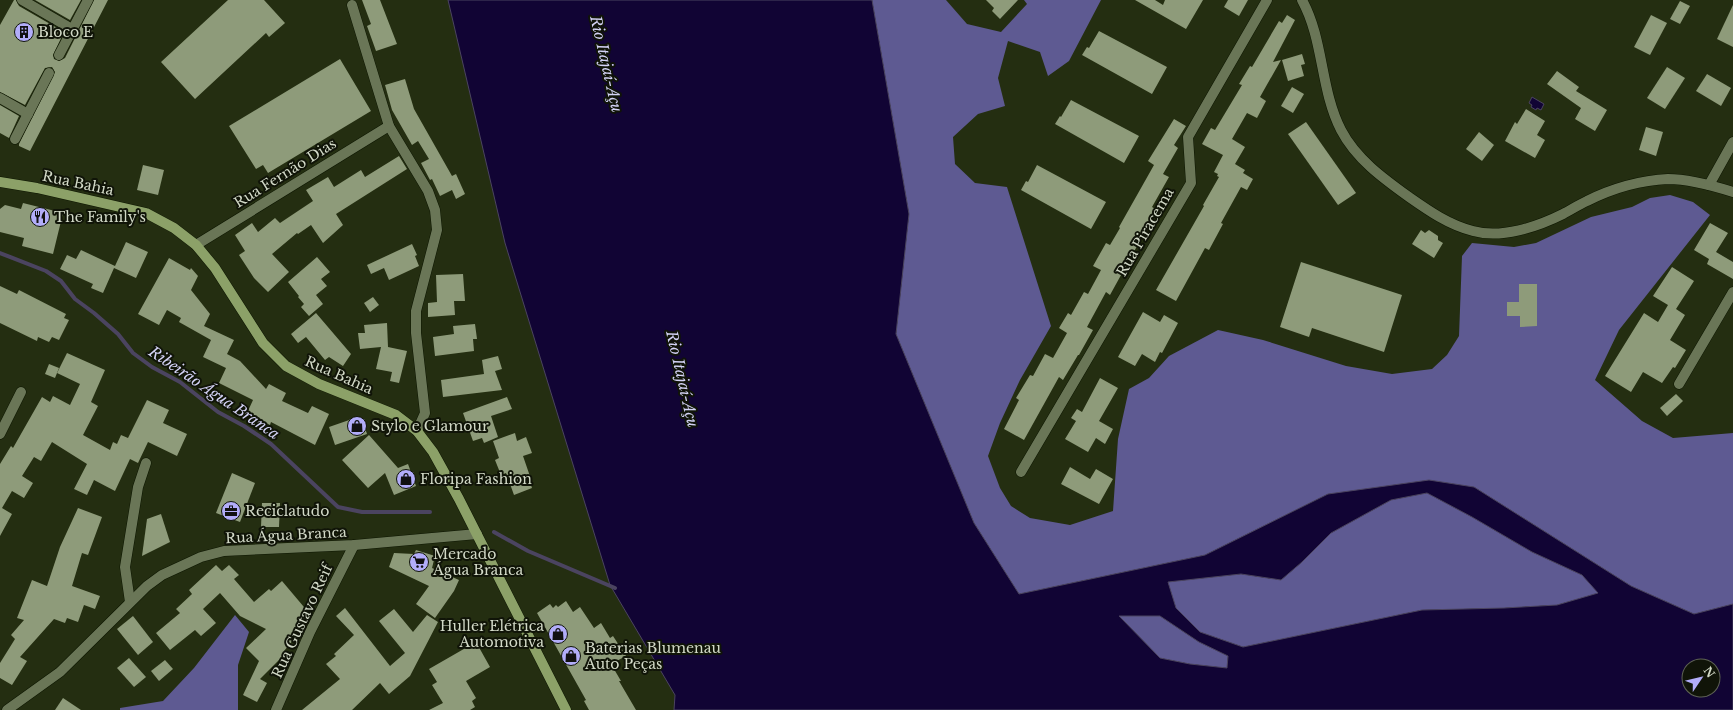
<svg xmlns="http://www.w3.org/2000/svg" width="1733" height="710" viewBox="0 0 1733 710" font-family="'Libre Baskerville',serif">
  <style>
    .forest { fill: #5e5a92 }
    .water { fill: #110434; stroke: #4b4460; fill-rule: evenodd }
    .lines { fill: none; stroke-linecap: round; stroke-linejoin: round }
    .stream { stroke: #4b4460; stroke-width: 4 }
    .building { fill: #8e9b7a }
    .minor-casing { stroke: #0d1600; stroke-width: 11 }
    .major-casing { stroke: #0d1600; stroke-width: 11 }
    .minor { stroke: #6a7657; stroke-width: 10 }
    .major { stroke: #8ca168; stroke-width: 10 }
    .labels { text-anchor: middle; stroke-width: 4; stroke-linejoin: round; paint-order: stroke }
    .poi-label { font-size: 14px; fill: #d2d9c7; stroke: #101408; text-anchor: start }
    .street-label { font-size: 14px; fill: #d2d9c7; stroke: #101408 }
    .water-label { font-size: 15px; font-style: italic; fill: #d3d2f5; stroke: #101408 }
  </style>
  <rect width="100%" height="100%" fill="#242e11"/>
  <!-- forest -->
  <g class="forest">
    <polygon points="872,0 946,0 967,24 1001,32 1027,4 1024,0 1101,0 1069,61 1048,76 1040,52 1008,41 998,78 1005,106 978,114 953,137 955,164 975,183 1007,187 1051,326 1020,380 1000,423 988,456 1000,488 1011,506 1030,518 1070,525 1113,511 1118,439 1129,389 1149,378 1169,356 1218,330 1263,340 1346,366 1392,374 1432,369 1447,355 1459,336 1462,256 1472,243 1514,247 1536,243 1591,217 1632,207 1650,198 1670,195 1693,202 1710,215 1619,330 1595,380 1642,421 1673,438 1733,433 1733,604 1694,614 1631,586 1474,487 1328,494 1205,555 1019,594 974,523 896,334 909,214"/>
    <polygon points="1427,493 1472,517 1532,552 1582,575 1599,593 1557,605 1504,608 1422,610 1243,647 1200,632 1176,608 1167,582 1241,574 1281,580 1302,562 1331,533 1391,500"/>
    <polygon points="235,615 249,632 238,665 238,710 120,710 120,708 163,701 194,668"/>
    <polygon points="1118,615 1160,616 1199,642 1228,656 1227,668 1190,664 1160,658"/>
  </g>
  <!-- water -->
  <g class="water">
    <path d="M 448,0 L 872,0 L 909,214 L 896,334 L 974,523 L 1019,594 L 1205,555 L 1328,494 L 1429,480 L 1474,487 L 1631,586 L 1694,614 L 1733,604 L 1733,710 L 674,710 L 675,695 L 610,585 L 505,243 ZM 1427,493 L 1472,517 L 1532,552 L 1582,575 L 1598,593 L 1557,605 L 1504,608 L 1422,610 L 1243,647 L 1200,632 L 1176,608 L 1168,582 L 1241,574 L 1281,580 L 1302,562 L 1331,533 L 1391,500 ZM 1119,616 L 1160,616 L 1199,642 L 1228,656 L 1227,668 L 1190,664 L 1160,658 ZM 1689,666 L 1713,666 L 1713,690 L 1689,690 Z"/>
    <polygon points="1532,97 1544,104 1541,110 1537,108 1536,110 1531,107 1532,105 1529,103"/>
  </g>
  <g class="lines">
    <!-- stream -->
    <g class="stream">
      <polyline points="0,253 46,271 61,281 75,299 94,313 118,334 133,353 152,367 180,382 218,412 244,426 271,444 338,507 362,512 430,512"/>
      <polyline points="494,532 528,551 615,588"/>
    </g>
  </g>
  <!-- building -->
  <g class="building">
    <polygon points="14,0 16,0 19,6 64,32 53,55 54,59 59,61 65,58 94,0 108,0 30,151 19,146 19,144 55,72 52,67 45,68 25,105 0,92 0,25"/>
    <polygon points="35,0 81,0 70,20"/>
    <polygon points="228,0 264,0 285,23 269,37 266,33 195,99 161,62"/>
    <polygon points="362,0 380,0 397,44 376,51 367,26 371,24"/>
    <polygon points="986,0 1018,0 1000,19 992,11 994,8"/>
    <polygon points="1135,0 1155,0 1163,5 1165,0 1203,0 1186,29"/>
    <polygon points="1228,0 1248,0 1239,16 1224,7"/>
    <polygon points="1680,1 1690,6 1680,24 1670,19"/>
    <polygon points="1733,5 1733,47 1717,39"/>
    <polygon points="1287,15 1295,20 1273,62 1281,60 1260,97 1266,101 1257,118 1247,113 1232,139 1245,147 1235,164 1245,170 1243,173 1253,179 1247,190 1241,187 1221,223 1223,224 1209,250 1205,248 1176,301 1156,290 1204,206 1203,205 1219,177 1217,176 1218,174 1214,172 1223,155 1202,144 1211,128 1215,130 1242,85 1239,84 1250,66 1252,67 1279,21 1282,23"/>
    <polygon points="1651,15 1667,23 1650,55 1634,47"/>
    <polygon points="1099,31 1167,67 1152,94 1082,55 1087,47 1089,48"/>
    <polygon points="1302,54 1305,64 1301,65 1304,76 1288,81 1282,60"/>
    <polygon points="340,59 371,111 268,173 263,165 256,169 229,126"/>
    <polygon points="1667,67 1685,78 1665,109 1647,98"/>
    <polygon points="1557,71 1579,87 1576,91 1607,110 1595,131 1575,119 1581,108 1547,84"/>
    <polygon points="1707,74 1731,88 1721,106 1696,91"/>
    <polygon points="405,79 414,109 452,176 456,174 465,194 456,199 452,190 440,196 432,179 430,180 421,163 429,159 418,141 412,145 392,110 385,85"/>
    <polygon points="1292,87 1304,94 1293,113 1281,106"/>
    <polygon points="1071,100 1139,136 1124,163 1055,124 1060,116 1061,117"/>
    <polygon points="0,105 19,116 9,138 0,133"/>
    <polygon points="1526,109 1545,121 1537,135 1545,140 1535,158 1505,141 1515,122 1517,124"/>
    <polygon points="1174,119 1186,126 1174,145 1178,148 1163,174 1169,177 1152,207 1157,210 1110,295 1106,292 1087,327 1093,330 1079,355 1078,355 1063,380 1059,377 1024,440 1004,429 1019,400 1016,398 1030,375 1033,376 1045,354 1053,358 1067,333 1059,328 1068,313 1071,315 1084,292 1088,294 1101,270 1093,266 1106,243 1110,245 1120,228 1119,227 1154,165 1148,161"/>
    <polygon points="1306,122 1356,193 1338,205 1288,134"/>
    <polygon points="1646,127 1663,132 1656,156 1639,150"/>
    <polygon points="1479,132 1494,145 1482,161 1466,149"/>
    <polygon points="399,156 407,169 336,214 343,225 323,243 311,225 298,234 297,233 272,254 289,272 268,292 254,278 239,255 245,251 235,235 252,223 258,232 275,218 280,223 313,201 306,190 328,177 334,187 361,170 365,177"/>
    <polygon points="143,165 164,170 158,195 137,190"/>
    <polygon points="1037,165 1106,202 1091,229 1021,190 1026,181 1028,182"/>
    <polygon points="23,203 63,213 53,254 22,246 24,238 0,232 0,209 5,205 21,209"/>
    <polygon points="1710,223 1728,233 1716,252 1733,262 1733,279 1707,264 1709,259 1694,250"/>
    <polygon points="1421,230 1425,233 1429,230 1438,236 1438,240 1443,243 1434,258 1412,244"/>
    <polygon points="126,242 148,252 136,278 114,268 103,293 91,288 93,284 60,269 67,255 76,259 81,250 115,266"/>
    <polygon points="412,244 417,255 415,256 419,266 389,280 384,268 371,274 367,265"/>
    <polygon points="317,257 330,272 321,279 327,286 316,295 323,304 309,316 301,307 304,304 298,297 299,296 288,282"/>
    <polygon points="169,258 190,270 191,268 198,276 191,290 210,314 204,326 234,340 227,354 240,361 266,389 269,384 286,393 282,401 308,413 312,406 329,414 315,445 271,422 270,425 247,413 253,400 219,383 226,368 203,357 211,340 179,322 181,318 167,310 159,325 138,314"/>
    <polygon points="1301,262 1402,295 1384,352 1312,328 1309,337 1280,327"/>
    <polygon points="1672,267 1694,281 1676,309 1685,315 1670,340 1686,350 1675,368 1673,367 1662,383 1643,372 1631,392 1605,376 1644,313 1658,322 1668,305 1653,296"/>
    <polygon points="463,274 465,301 454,301 455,315 428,317 428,303 437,302 436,275"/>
    <polygon points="1519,284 1537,284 1537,326 1520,327 1520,316 1507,316 1507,302 1519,302"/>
    <polygon points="0,286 17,294 19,290 66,314 64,318 69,320 59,340 52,337 49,342 38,337 37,341 0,323"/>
    <polygon points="373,297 379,305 370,312 364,303"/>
    <polygon points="1143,312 1160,322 1164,315 1178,323 1162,353 1160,352 1155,362 1142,354 1135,366 1118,357"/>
    <polygon points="316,313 351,354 343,366 329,357 325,360 306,337 298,343 291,334"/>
    <polygon points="387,323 388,347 407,351 399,383 390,381 392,372 376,369 381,347 360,349 358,333 365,333 364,325"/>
    <polygon points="475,324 477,339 473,339 474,351 435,356 433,337 454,334 453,326"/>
    <polygon points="67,353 105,370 91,402 98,406 83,435 110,450 113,442 117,444 121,435 128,438 147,400 169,410 163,423 187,434 177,456 148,442 138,463 130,459 115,491 94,480 87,495 74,489 87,464 52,442 41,461 34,457 22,476 33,483 24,498 12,491 2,508 12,514 0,536 0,464 11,446 13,448 42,397 50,402 53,396 70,405 80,384 57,373"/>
    <polygon points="498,356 502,369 495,371 502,390 443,397 441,380 484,374 482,360"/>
    <polygon points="49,364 59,368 55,378 45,374"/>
    <polygon points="1100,378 1118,388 1099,421 1113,429 1105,444 1096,438 1088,452 1065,439 1076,421 1071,418 1077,409 1082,412"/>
    <polygon points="1676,394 1683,401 1667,416 1660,408"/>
    <polygon points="507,397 512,409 491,416 498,437 484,443 482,438 473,441 463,413"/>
    <polygon points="355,418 358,424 363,422 367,434 335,445 329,427"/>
    <polygon points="515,433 517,441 526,437 532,453 523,456 533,485 531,485 532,488 514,495 506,473 501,475 495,460 499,458 493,441"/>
    <polygon points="369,435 398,468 408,464 416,486 394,495 385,473 368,488 342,460"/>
    <polygon points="1070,467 1090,479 1096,469 1113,479 1099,504 1061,484"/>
    <polygon points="232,473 255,483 240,522 216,513"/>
    <polygon points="262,503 280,503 279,527 261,527"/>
    <polygon points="78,508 102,517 88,555 82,553 72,586 100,596 95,609 84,605 78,622 67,618 65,623 54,619 20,657 27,661 12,685 0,678 0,663 15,639 11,635 24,620 17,618 32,580 47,586 60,547"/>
    <polygon points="161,514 170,542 142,556 147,519"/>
    <polygon points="416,550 435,556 432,568 459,580 454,591 435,618 416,604 429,586 389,567 394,553 414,554"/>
    <polygon points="216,565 222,571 229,565 239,575 234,579 254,602 269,589 271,591 282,581 309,613 309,617 301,624 304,627 284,651 286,653 260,679 267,683 257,702 243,695 259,661 246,648 266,629 240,616 220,593 203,609 216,623 201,636 195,630 170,650 156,633 180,613 176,609 192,594 189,590"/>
    <polygon points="566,601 573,612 580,607 594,628 601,623 610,638 613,636 626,656 611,664 621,681 619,681 636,710 589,710 584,701 586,700 537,613 550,604 553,608 556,605 558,607"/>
    <polygon points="345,608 390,666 405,653 379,621 394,609 413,632 427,615 438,622 410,676 389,694 380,683 352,710 302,710 340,679 326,664 336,656 334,654 354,635 336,616"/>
    <polygon points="133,616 153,642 138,655 117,629"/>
    <polygon points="476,642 490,667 466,681 476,698 472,701 475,707 470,710 429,710 443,703 432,685 437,682 429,669"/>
    <polygon points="129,658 146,677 134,687 117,668"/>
    <polygon points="165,660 173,669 159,681 151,671"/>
    <polygon points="63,698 81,710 55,710"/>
  </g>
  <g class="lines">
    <!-- minor casing -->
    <g class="minor-casing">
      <g id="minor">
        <polyline points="22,0 72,29"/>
        <path d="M 1302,0 C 1324,40 1320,89 1341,130 C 1356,159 1384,179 1409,197 C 1429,211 1449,225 1473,231 C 1501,239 1537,227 1563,214 C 1571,210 1578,205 1587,201 C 1611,189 1641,180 1668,179 C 1688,179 1714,186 1733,192"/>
        <polyline points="352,5 389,126 428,191 435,210 437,230 416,311 416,333 425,413 417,431"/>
        <polyline points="59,55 88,0"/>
        <polyline points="0,98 28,114"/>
        <polyline points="15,139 49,73"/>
        <polyline points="1709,185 1733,142"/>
        <polyline points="196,245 389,126"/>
        <polyline points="1679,384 1733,292"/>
        <polyline points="0,434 21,392"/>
        <polyline points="1021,472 1191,183 1188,137 1267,0"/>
        <polyline points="130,602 125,567 138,487 146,463"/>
        <polyline points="7,710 60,672 147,586 162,575 201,557 224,551 354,545 477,534"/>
        <polyline points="276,710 310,632 354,545"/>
      </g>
    </g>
    <!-- major casing -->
    <g class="major-casing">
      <polyline id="major" points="0,182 37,188 146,213 174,228 196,245 215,268 263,343 286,366 319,384 396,415 417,431 433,452 459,499 566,710"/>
    </g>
    <!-- minor -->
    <use href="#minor" class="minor"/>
    <!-- major -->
    <use href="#major" class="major"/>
  </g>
  <!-- icons -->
  <defs>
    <g id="building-disc" transform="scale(1)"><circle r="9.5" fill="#b2adf9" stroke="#101408"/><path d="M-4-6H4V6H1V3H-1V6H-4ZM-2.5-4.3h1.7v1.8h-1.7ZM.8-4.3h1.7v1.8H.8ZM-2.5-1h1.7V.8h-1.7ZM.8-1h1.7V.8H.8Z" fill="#111"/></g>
    <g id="restaurant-disc" transform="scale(1)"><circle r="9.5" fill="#b2adf9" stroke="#101408"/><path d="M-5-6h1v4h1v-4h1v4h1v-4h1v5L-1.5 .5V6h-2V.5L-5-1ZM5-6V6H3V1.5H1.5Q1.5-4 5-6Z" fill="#111"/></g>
    <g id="shop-disc" transform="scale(1)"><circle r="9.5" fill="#b2adf9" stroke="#101408"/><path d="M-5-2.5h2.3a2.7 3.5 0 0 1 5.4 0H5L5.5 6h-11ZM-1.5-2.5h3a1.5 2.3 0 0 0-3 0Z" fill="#111"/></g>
    <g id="office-disc" transform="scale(1)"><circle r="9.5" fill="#b2adf9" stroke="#101408"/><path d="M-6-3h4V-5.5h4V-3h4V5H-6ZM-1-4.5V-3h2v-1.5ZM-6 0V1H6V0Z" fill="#111"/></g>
    <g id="supermarket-disc" transform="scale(1)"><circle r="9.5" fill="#b2adf9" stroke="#101408"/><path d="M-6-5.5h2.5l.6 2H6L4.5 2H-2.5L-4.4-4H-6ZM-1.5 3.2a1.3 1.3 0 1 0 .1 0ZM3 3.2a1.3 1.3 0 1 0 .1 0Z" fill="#111"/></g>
  </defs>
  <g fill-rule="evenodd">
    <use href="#building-disc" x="24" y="32"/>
    <use href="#restaurant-disc" x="40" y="217"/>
    <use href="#shop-disc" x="357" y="426"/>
    <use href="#shop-disc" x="406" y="479"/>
    <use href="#office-disc" x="231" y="511"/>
    <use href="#supermarket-disc" x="419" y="562"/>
    <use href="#shop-disc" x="558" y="634"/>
    <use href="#shop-disc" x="571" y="656"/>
  </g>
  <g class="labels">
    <!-- poi labels -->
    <g class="poi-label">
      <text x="38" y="37">Bloco E</text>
      <text x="54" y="222">The Family's</text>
      <text x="371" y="431">Stylo e Glamour</text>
      <text x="420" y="484">Floripa Fashion</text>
      <text x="245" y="516">Reciclatudo</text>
      <text x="433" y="559">Mercado<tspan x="433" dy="16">Água Branca</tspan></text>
      <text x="544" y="631" text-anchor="end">Huller Elétrica<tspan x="544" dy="16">Automotiva</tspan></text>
      <text x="585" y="653">Baterias Blumenau<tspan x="585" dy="16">Auto Peças</tspan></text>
    </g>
    <!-- street labels -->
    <g class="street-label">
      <text transform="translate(285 173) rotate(-32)" y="5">Rua Fernão Dias</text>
      <text transform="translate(78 183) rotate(12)" y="5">Rua Bahia</text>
      <text transform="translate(1145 232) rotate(-60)" y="5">Rua Piracema</text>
      <text transform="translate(339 375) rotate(24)" y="5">Rua Bahia</text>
      <text transform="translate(286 535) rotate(-3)" y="5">Rua Água Branca</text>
      <text transform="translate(302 621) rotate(-65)" y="5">Rua Gustavo Reif</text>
    </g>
    <!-- water labels -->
    <g class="water-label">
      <text transform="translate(606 64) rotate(77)" y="5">Rio Itajaí-Açu</text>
      <text transform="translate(682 379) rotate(77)" y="5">Rio Itajaí-Açu</text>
      <text transform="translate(214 393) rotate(34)" y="5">Ribeirão Água Branca</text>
    </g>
  </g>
  <!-- north arrow -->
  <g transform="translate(1701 678) rotate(55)"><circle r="19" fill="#101408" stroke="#5e6354"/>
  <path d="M0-3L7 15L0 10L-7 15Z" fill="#b2adf9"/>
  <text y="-6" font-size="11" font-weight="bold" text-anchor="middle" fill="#d2d9c7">N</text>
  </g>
</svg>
